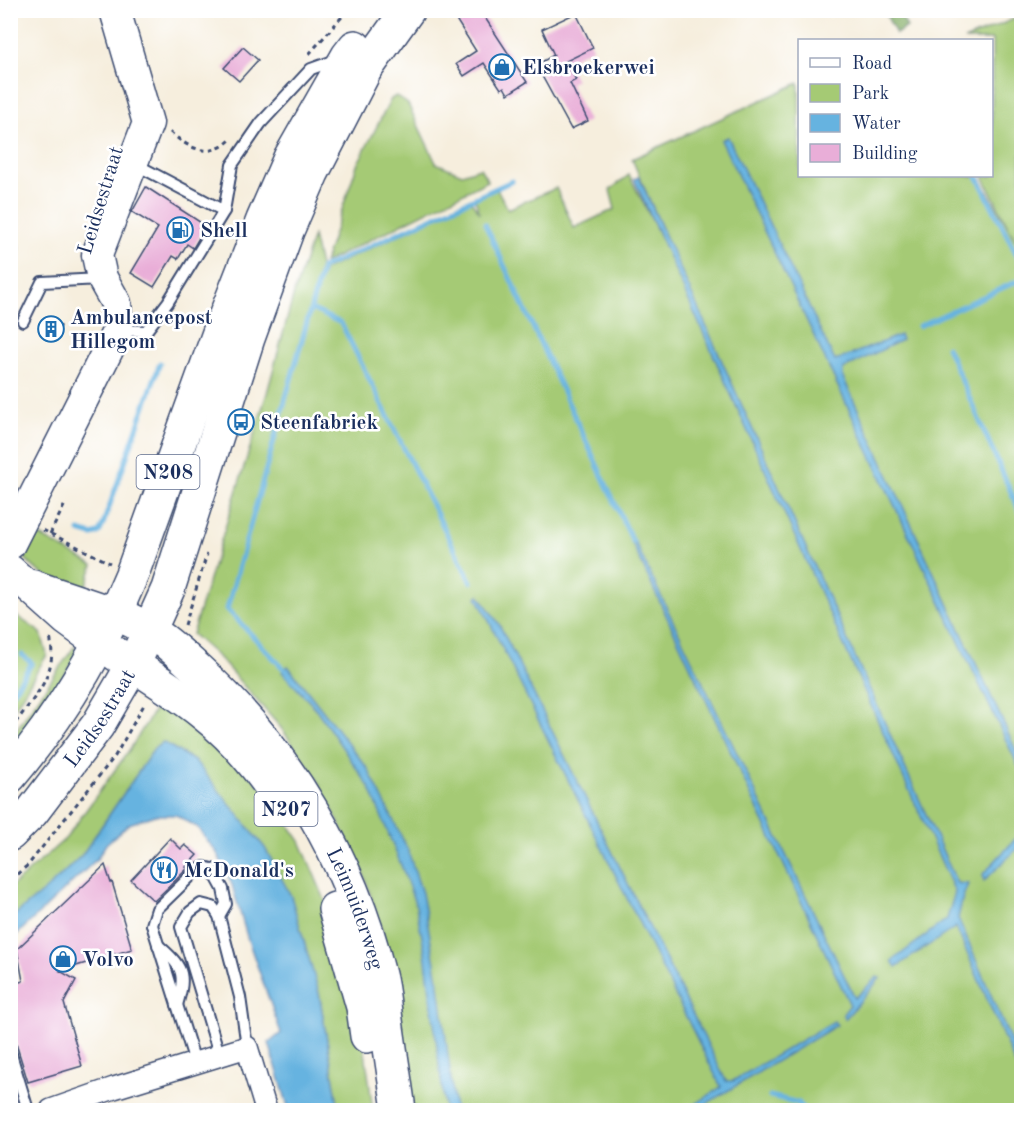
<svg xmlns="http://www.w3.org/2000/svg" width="1032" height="1121" viewBox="0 0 1032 1121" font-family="'Old Standard TT',serif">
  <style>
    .green { fill: #a5ca74; stroke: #607c69; stroke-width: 1.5 }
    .forest { fill: #84ae66; stroke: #506e62; stroke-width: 1.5 }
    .water { fill: #66b3e0; stroke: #40719f; stroke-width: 1.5 }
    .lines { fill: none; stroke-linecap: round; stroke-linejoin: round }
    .stream { stroke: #66b3e0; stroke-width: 5 }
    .building { fill: #e9aed8 }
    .lane-casing { stroke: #3c4c71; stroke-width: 14 }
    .street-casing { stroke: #3c4c71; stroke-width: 24 }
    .secondary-casing { stroke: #3c4c71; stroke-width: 33 }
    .primary-casing { stroke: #3c4c71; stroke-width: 36 }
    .path { stroke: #3c4c71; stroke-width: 3; stroke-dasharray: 4.5 4.5; stroke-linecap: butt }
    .lane { stroke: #fff; stroke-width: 10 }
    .street { stroke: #fff; stroke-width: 21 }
    .secondary { stroke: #fff; stroke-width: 30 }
    .primary { stroke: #fff; stroke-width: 33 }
    .labels { text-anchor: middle; stroke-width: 5; stroke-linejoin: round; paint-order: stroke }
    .shield { fill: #fff; stroke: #5f6d8e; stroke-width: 1.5 }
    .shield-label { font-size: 20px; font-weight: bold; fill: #1b2f5e }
    .poi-label { font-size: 21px; font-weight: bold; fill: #1b2f5e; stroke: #fff; text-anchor: start }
    .street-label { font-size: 21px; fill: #1b2f5e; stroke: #fff }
  </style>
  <rect width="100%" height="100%" fill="#fff"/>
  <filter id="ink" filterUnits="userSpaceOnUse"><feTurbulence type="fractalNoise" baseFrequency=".0167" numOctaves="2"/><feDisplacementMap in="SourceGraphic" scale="12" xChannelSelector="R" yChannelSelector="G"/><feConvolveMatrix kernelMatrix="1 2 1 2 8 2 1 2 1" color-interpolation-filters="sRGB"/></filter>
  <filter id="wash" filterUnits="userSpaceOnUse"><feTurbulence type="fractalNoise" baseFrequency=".008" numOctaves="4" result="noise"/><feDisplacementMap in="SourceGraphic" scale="24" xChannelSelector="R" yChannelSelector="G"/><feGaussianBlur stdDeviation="1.35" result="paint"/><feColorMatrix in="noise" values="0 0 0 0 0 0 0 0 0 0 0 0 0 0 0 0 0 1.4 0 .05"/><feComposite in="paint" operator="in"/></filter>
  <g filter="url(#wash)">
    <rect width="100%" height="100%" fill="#f6eedd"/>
    <!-- green -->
    <g class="green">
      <polygon points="1021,16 1021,1110 406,1110 383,934 362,869 316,777 281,728 220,659 192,634 267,393 294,293 313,236 320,266 313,300 324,270 471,201 480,213 474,197 497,189 508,209 556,188 574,228 615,209 610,190 629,175 695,305 632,159 799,83 800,176 979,176 1015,240 983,176 992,176 992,40 964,40"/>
      <polygon points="396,96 408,104 436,163 462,174 480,168 488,181 324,263 357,165 391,99"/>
      <path d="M 24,527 L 93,565 L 87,584 L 79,589 C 53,580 35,575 20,551 Z"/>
      <polygon points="11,612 41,633 47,655 11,714"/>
      <polygon points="74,647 80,652 11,753 11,737"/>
      <polygon points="162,698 184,710 263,788 300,841 336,926 356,986 373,1110 339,1110 319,993 196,762 163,742 154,749 82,855 50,886 11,918 11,887 66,838 130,749"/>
    </g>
    <!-- forest -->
    <polygon class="forest" points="884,11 898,11 907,27 896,34"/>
    <!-- water -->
    <g class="water">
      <polygon points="728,137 835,361 900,335 902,340 843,369 843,377 1021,761 1021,772 721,140"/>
      <polygon points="639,177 957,883 968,884 963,897 958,918 1021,1065 1021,1078 956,927 896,967 892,961 947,919 955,892 634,179"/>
      <polygon points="10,216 19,250 11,254"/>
      <polygon points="634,540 855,998 877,977 880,978 845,1019 843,1014 850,1005 632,543"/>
      <polygon points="479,595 499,624 726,1081 733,1081 834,1021 837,1025 696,1110 687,1110 721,1087 477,597"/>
      <polygon points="288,666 368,769 407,848 422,893 439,985 455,1110 445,1110 425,953 416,906 401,865 370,788 316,709 282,672"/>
      <polygon points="163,742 196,762 265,848 291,896 319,993 339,1110 289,1110 269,1043 281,1033 248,940 232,885 217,853 197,827 176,815 155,815 129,824 106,844 97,859 11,940 11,918 50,886 82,855 154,749"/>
      <polygon points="1021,833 1021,845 984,881 983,874"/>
    </g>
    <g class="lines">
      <!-- stream -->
      <g class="stream">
        <polyline points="977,176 1022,265"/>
        <polyline points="485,224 633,542"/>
        <polyline points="311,309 341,323 471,582"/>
        <polyline points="919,326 1022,279"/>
        <polyline points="947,347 1022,517"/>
        <polyline points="79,531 92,535 99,533 102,527 160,363"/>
        <polyline points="285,670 227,609 322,268 512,181"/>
        <polyline points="10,696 32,663 22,655"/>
        <polyline points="770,1096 799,1103 803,1110"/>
      </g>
    </g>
    <g id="blocks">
      <!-- building -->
      <g class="building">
        <polygon points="450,10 480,10 527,82 508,94 504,87 501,89 484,63 464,76 456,64 476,51"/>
        <polygon points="576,13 593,48 566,61 576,80 570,83 588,121 571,129 536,65 554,55 542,29"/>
        <polygon points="243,47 258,60 239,81 224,68"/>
        <polygon points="146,187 206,226 193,248 187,244 178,259 173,256 154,287 131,273 158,228 132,212"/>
        <polygon points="47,318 61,326 54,340 40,333"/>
        <polygon points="170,838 181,849 185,845 197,855 186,867 188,868 154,901 131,880"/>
        <polygon points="105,865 111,883 112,882 132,949 60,971 76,980 64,1003 82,1066 28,1082 10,1024 10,985 23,981 17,949"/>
      </g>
    </g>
  </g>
  <g filter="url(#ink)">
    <use href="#blocks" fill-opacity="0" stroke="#3c4c71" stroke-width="1.5"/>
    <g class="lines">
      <!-- lane casing -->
      <g class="lane-casing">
        <g id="lane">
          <polyline points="135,164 224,211"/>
          <polyline points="23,321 42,282 100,279"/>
          <polyline points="119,330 146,331 168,302 224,211 232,165 261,123 311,69 336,60"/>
          <path d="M 158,945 C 182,966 187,973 177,1005"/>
          <polyline points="10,1051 28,1110"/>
          <polyline points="219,1054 181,927 190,912 201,904 213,907 219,916 240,997 247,1047"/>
          <polyline points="195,1062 152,925 157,909 196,871 204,867 212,869 223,889 226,904 219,916"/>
        </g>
      </g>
      <!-- street casing -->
      <g class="street-casing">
        <polyline id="street" points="51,1110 114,1088 247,1047 266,1110"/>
      </g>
      <!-- secondary casing -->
      <g class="secondary-casing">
        <g id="secondary">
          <polyline points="10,544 118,330 116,303 102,278 97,255 148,123 115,10"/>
          <polyline points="10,570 66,620 99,644"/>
          <polyline points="32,585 115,613"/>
        </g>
      </g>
      <!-- primary casing -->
      <g class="primary-casing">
        <g id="primary">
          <path id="s1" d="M 130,620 C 157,632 177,651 199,671 C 287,751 351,860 379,975 C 383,990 384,1006 386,1020 C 390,1050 395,1080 399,1110"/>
          <path d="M 116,654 C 146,673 177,692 204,714 C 235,738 262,772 283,804"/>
          <path d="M 10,776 C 61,716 102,647 132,574 L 220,330 L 263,220 L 290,158 L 348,56 L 355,47"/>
          <path id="s2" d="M 10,834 L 32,812 L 98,725 L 133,665 L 150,629 L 168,589 L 248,338 L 287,231 L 312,173 L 365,70 L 408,10"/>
          <polyline points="335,909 363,1007 367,1036"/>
        </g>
      </g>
      <!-- path -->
      <g class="path">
        <polyline points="309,54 348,10"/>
        <path d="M 170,132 C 189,149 212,160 232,138"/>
        <polyline points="43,530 110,563"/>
        <polyline points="50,534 65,504"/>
        <polyline points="185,625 207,554"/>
        <path d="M 10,730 C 32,699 59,676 50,637"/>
        <polyline points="10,880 28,865 115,756 145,703"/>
      </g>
      <!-- lane -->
      <use href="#lane" class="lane"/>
      <!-- street -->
      <use href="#street" class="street"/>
      <!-- secondary -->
      <use href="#secondary" class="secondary"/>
      <!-- primary -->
      <use href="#primary" class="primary"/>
    </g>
  </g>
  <!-- icons -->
  <defs>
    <g id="shop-ring" transform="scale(1.35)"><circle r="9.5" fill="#fff" stroke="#1f6fb2" stroke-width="1.5"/><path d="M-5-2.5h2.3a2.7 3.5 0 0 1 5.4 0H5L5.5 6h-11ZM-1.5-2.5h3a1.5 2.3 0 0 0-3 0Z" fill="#1f6fb2"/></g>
    <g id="fuel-ring" transform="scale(1.35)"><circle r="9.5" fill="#fff" stroke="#1f6fb2" stroke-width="1.5"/><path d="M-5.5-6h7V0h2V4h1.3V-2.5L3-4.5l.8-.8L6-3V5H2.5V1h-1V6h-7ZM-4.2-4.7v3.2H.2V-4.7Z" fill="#1f6fb2"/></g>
    <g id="building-ring" transform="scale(1.35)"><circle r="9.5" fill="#fff" stroke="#1f6fb2" stroke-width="1.5"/><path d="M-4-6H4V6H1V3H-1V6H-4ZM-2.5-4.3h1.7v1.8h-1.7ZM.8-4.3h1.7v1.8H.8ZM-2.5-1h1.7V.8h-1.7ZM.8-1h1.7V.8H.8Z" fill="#1f6fb2"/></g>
    <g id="bus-ring" transform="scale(1.35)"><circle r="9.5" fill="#fff" stroke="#1f6fb2" stroke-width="1.5"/><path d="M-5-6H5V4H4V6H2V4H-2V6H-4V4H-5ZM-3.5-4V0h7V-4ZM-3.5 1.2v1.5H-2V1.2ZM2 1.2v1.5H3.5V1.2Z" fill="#1f6fb2"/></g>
    <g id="restaurant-ring" transform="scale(1.35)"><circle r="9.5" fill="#fff" stroke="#1f6fb2" stroke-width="1.5"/><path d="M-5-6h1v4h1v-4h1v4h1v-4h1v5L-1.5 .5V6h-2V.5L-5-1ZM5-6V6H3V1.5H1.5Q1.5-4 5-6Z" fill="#1f6fb2"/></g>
  </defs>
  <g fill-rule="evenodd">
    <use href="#shop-ring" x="502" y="67"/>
    <use href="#fuel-ring" x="180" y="230"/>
    <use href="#building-ring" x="51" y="329"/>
    <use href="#bus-ring" x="241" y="422"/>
    <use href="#restaurant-ring" x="164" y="870"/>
    <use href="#shop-ring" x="63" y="959"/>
  </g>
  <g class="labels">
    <!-- shield labels -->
    <g class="shield">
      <rect x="136.5" y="455" width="63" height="34" rx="4.5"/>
      <rect x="254.5" y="792" width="63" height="34" rx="4.5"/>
    </g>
    <g class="shield-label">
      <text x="168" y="479">N208</text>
      <text x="286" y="816">N207</text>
    </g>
    <!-- poi labels -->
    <g class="poi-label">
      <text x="522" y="74">Elsbroekerwei</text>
      <text x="200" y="237">Shell</text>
      <text x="70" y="324">Ambulancepost<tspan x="70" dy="24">Hillegom</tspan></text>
      <text x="260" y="429">Steenfabriek</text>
      <text x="184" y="877">McDonald's</text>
      <text x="82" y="966">Volvo</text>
    </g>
    <!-- street labels -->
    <g class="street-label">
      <text transform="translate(100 200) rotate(-73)" y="7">Leidsestraat</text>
      <text dy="7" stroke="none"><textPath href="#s2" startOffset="147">Leidsestraat</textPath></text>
      <text dy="7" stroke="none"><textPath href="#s1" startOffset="374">Leimuiderweg</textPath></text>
    </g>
  </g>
  <!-- margin -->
  <rect width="1032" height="1121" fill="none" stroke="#fff" stroke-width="36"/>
  <!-- legend -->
  <rect x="798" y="39" width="195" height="138" fill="#ffffff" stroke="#a4acbf" stroke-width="1.5"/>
  <rect x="810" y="58" width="30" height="9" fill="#ffffff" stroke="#a4acbf" stroke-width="1.5"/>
  <text x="852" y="69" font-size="18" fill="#1b2f5e">Road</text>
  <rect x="810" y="84" width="30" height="18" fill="#a5ca74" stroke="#a4acbf" stroke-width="1.5"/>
  <text x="852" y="99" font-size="18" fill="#1b2f5e">Park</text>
  <rect x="810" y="114" width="30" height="18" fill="#66b3e0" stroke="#a4acbf" stroke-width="1.5"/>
  <text x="852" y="129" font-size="18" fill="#1b2f5e">Water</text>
  <rect x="810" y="144" width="30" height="18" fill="#e9aed8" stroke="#a4acbf" stroke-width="1.5"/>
  <text x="852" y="159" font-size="18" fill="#1b2f5e">Building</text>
</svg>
